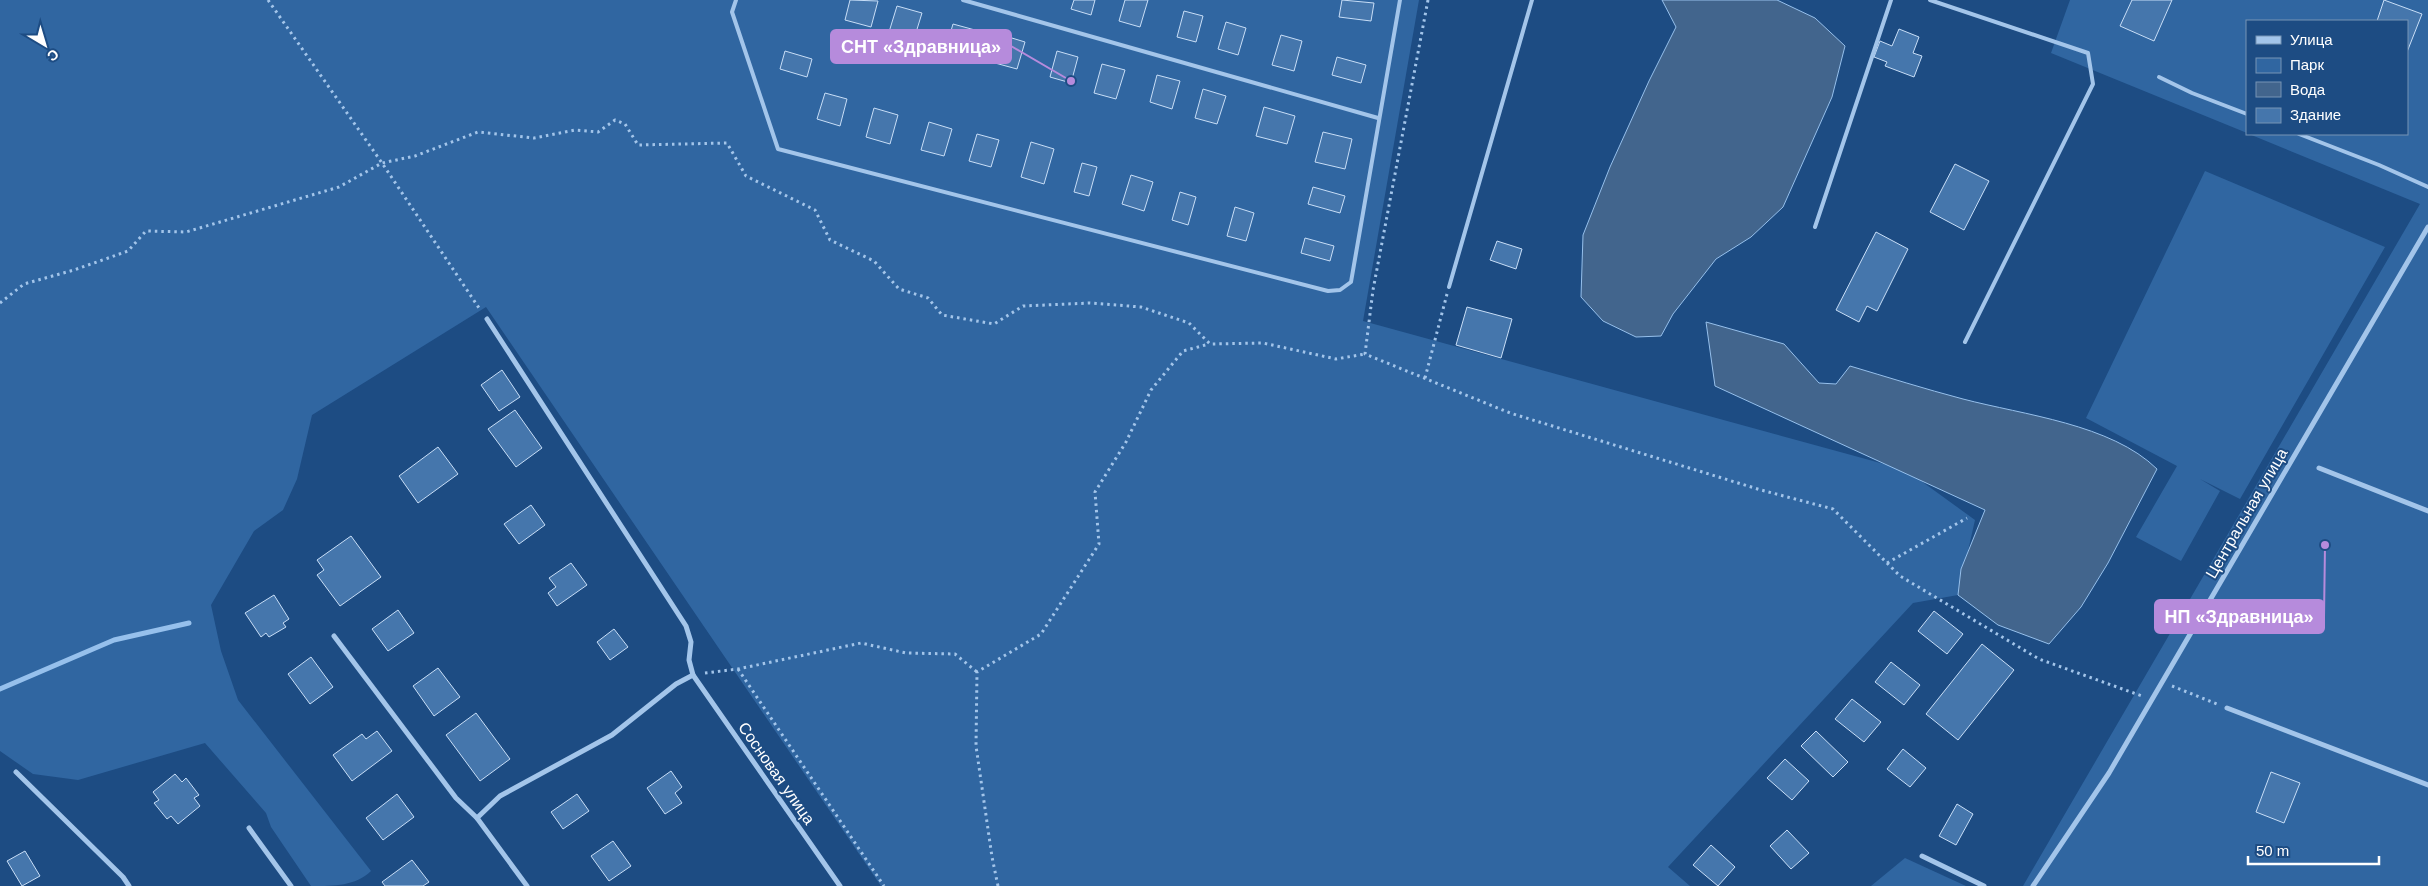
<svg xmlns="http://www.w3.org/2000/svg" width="2428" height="886" viewBox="0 0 2428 886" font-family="Helvetica,sans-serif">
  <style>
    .green { fill: #3066a1 }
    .water { fill: #42658d; stroke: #96c0ec }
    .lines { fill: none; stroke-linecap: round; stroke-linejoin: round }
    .stream { stroke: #96c0ec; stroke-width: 5 }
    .building { fill: #4576ac; stroke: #c8def7 }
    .path { stroke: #a3c5ea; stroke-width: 3; stroke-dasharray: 2.5 4; stroke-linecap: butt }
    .lane { stroke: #a3c5ea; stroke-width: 4 }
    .street { stroke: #a3c5ea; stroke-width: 5 }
    .labels { text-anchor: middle; stroke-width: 4; stroke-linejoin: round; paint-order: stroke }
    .street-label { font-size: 16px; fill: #fff; stroke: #1d4c83 }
    .leader { fill: none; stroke: #b68bdc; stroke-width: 2 }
    .callout-dot { fill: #b68bdc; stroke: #1d4c83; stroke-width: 2 }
    .callout { fill: #b68bdc; stroke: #b68bdc; stroke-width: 2 }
    .callout-label { font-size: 18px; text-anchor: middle; font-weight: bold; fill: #fff }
  </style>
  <rect width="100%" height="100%" fill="#1d4c83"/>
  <!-- green -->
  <g class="green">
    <path d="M 0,0 L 1419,0 L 1363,321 L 1906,470 L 1975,520 L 1958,595 L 1913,603 L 1668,867 L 1690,886 L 881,886 L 486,307 L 312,415 L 297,479 L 283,510 L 254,531 L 211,605 L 221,651 L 238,700 L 371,871 C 355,886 335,886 311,886 L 271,827 L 266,813 L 205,743 L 78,780 L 33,774 L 0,751 Z"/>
    <polygon points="2070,0 2428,0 2428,886 2023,886 2420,204 2249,134 2407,134 2407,21 2247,21 2247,133 2051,53"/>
    <polygon points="2205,171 2385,247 2240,499 2200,479 2220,491 2181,561 2136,537 2177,466 2086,418"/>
    <polygon points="1905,858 1966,886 1871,886"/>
  </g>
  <!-- water -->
  <g class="water">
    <polygon points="1662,0 1777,0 1815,18 1845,46 1832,97 1783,207 1751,237 1716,259 1673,314 1661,336 1636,337 1603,321 1581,297 1583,235 1610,167 1649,81 1676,27"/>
    <path d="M 1706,322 L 1784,344 L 1819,383 L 1836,384 L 1850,366 C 1887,377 1925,389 1963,399 C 2024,415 2111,424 2157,469 L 2108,563 L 2081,607 L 2049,644 L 1998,625 L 1958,595 L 1961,569 L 1985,510 L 1715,386 Z"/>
  </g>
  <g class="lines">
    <!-- stream -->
    <polyline class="stream" points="0,689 114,640 189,623"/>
  </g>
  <!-- building -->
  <g class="building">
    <polygon points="850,0 878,1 871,27 845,20"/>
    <polygon points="1074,0 1095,0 1091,15 1071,9"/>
    <polygon points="1125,0 1148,0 1140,27 1119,21"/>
    <polygon points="1342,0 1374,3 1371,21 1339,17"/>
    <polygon points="2132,0 2172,0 2154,41 2120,26"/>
    <polygon points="2384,0 2422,14 2407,52 2407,21 2377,21"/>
    <polygon points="897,6 922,13 914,39 889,32"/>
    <polygon points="1184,11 1203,16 1196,42 1177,37"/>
    <polygon points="1226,22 1246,28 1238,55 1218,49"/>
    <polygon points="953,24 975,30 968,54 946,48"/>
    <polygon points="1899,29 1919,37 1913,53 1922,56 1914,77 1885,66 1887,62 1874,57 1880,41 1892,46"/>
    <polygon points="1002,35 1025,42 1017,69 995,63"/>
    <polygon points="1281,35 1302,41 1294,71 1272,65"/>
    <polygon points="785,51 812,59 807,77 780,69"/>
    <polygon points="1057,51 1078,57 1071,83 1050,77"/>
    <polygon points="1337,57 1366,65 1361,83 1332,75"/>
    <polygon points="1102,64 1125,70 1116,99 1094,93"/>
    <polygon points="1157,75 1180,81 1172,109 1150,102"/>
    <polygon points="1203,89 1226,96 1217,124 1195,118"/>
    <polygon points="825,93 847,99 840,126 817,119"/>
    <polygon points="1264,107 1295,116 1287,144 1256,136"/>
    <polygon points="874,108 898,115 890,144 866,137"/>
    <polygon points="929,122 952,129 944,156 921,150"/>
    <polygon points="1323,132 1352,139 1345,169 1315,162"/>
    <polygon points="977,134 999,140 991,167 969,161"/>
    <polygon points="1031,142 1054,149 1044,184 1021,177"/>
    <polygon points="1082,163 1097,167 1089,196 1074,192"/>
    <polygon points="1955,164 1989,181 1964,230 1930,212"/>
    <polygon points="1131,175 1153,182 1144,211 1122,204"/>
    <polygon points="1313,187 1345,196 1340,213 1308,204"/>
    <polygon points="1180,192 1196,197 1188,225 1172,220"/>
    <polygon points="1235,207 1254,213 1246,241 1227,236"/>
    <polygon points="1876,232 1908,249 1877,311 1867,306 1859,322 1836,310"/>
    <polygon points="1305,238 1334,246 1330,261 1301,253"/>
    <polygon points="1497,241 1522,249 1516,269 1490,260"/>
    <polygon points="1467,307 1512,319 1501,358 1456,345"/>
    <polygon points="502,370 520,397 499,411 481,385"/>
    <polygon points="515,410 542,448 516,467 488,429"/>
    <polygon points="438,447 458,474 418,503 399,476"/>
    <polygon points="531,505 545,525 519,544 504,524"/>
    <polygon points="351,536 381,577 340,606 317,575 324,570 317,560"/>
    <polygon points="571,563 587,585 557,606 548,593 556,587 549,578"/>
    <polygon points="274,595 289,619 283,623 286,627 269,637 266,633 261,637 245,613"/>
    <polygon points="398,610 414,633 388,651 372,629"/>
    <polygon points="1934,611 1963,634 1947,654 1918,631"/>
    <polygon points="614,629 628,647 610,660 597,642"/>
    <polygon points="1982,644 2014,670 1958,740 1926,714"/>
    <polygon points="311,657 333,687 310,704 288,674"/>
    <polygon points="1891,662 1920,685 1904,705 1875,682"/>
    <polygon points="438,668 460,697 434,716 413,686"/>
    <polygon points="1852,699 1881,722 1864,742 1835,719"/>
    <polygon points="476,713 510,759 480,781 446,735"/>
    <polygon points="377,731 392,751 352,781 333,755 362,734 366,739"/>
    <polygon points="1816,731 1848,762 1833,777 1801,746"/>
    <polygon points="1903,749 1926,768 1910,787 1887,769"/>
    <polygon points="1785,759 1809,781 1792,800 1767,778"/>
    <polygon points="671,771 682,787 675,793 682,803 665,814 647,788"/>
    <polygon points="2271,772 2300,783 2284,823 2256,812"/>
    <polygon points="175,774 182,782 186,778 199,795 194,798 200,806 178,824 171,816 167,819 154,803 159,800 153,792"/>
    <polygon points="397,794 414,817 383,840 366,818"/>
    <polygon points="577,794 589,811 563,829 551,812"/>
    <polygon points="1957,804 1973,814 1956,845 1939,836"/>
    <polygon points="1787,830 1809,853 1791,869 1770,846"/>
    <polygon points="613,841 631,866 609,881 591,856"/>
    <polygon points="1711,845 1735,867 1718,886 1693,865"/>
    <polygon points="25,851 40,876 22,886 7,861"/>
    <polygon points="412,860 429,882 423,886 385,886 382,882"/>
  </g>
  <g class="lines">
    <!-- path -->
    <g class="path">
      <polyline points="268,0 382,163 481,311"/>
      <polyline points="1428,0 1373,290 1365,354 1510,413 1761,490 1833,509 1900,576 2039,659 2142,696"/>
      <polyline points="0,303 24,284 74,270 128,251 146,231 186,232 339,187 382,163 415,156 478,132 534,138 575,130 598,132 615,120 625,124 638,145 727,143 746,176 815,210 830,240 874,261 899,289 928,298 942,315 994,324 1023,306 1090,303 1141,307 1189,323 1210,344 1263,343 1336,359 1365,354"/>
      <polyline points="1425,378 1447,294"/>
      <polyline points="1887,563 1967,518"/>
      <polyline points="738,669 884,886"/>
      <polyline points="705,673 738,669 861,643 906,653 955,654 977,672"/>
      <polyline points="2172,686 2217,704"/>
      <polyline points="998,886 992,857 976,746 977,672 1041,634 1099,544 1095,492 1126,442 1151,390 1183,351 1209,344"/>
    </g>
    <!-- lane -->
    <g class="lane">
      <polyline points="736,0 732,12 778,149 1328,291 1340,290 1351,282 1400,0"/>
      <polyline points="963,0 1378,118"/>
      <polyline points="1930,0 2088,53 2093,84 1965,342"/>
      <polyline points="2159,77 2192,93 2247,114"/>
      <polyline points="2299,134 2379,165 2428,187"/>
      <polyline points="1815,227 1891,0"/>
      <polyline points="1449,287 1532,0"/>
    </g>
    <!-- street -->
    <g class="street">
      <polyline points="487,319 686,626 691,642 689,660 693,675 840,886"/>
      <polyline points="2319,468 2428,511"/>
      <polyline points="334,636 456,798 477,818 527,886"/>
      <polyline points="2227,708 2428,785"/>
      <polyline points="16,772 123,877 129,886"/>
      <polyline points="477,818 500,796 612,735 676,684 693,675"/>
      <polyline points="249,828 291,886"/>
      <polyline points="1922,856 1984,886"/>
      <polyline points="2033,886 2109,773 2428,227"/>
    </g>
  </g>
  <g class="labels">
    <!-- street labels -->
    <g class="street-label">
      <text transform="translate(2246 513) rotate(-60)" y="6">Центральная улица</text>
      <text transform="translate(777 773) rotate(55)" y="6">Сосновая улица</text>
    </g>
  </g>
  <!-- callouts -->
  <path class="leader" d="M1071 81L1011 46M2325 545L2324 617"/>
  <g class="callout-dot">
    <circle cx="1071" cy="81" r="5"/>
    <circle cx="2325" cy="545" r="5"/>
  </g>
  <g class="callout">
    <rect x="831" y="30" width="180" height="33" rx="5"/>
    <rect x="2155" y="600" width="169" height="33" rx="5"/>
  </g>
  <g class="callout-label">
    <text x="921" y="53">СНТ «Здравница»</text>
    <text x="2239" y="623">НП «Здравница»</text>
  </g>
  <!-- legend -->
  <rect x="2246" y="20" width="162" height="115" fill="#1d4c83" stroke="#7794b5"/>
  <rect x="2256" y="36" width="25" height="8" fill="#a3c5ea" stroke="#7794b5"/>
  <text x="2290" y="45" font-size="15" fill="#ffffff">Улица</text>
  <rect x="2256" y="58" width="25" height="15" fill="#3066a1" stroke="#7794b5"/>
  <text x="2290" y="70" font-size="15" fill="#ffffff">Парк</text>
  <rect x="2256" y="82" width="25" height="15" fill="#42658d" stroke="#7794b5"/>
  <text x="2290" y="95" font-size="15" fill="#ffffff">Вода</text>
  <rect x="2256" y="108" width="25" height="15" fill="#4576ac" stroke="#7794b5"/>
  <text x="2290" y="120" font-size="15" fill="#ffffff">Здание</text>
  <!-- north arrow -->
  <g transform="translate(45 45) rotate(142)" stroke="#1d4c83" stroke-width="4" paint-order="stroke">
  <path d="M0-4L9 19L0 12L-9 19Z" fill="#ffffff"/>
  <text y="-8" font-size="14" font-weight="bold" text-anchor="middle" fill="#ffffff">С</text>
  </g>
  <!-- scale -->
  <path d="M2248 856v8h131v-8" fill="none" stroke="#ffffff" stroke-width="2.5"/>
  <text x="2256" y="856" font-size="15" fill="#ffffff" stroke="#1d4c83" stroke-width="4" paint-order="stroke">50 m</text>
</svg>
